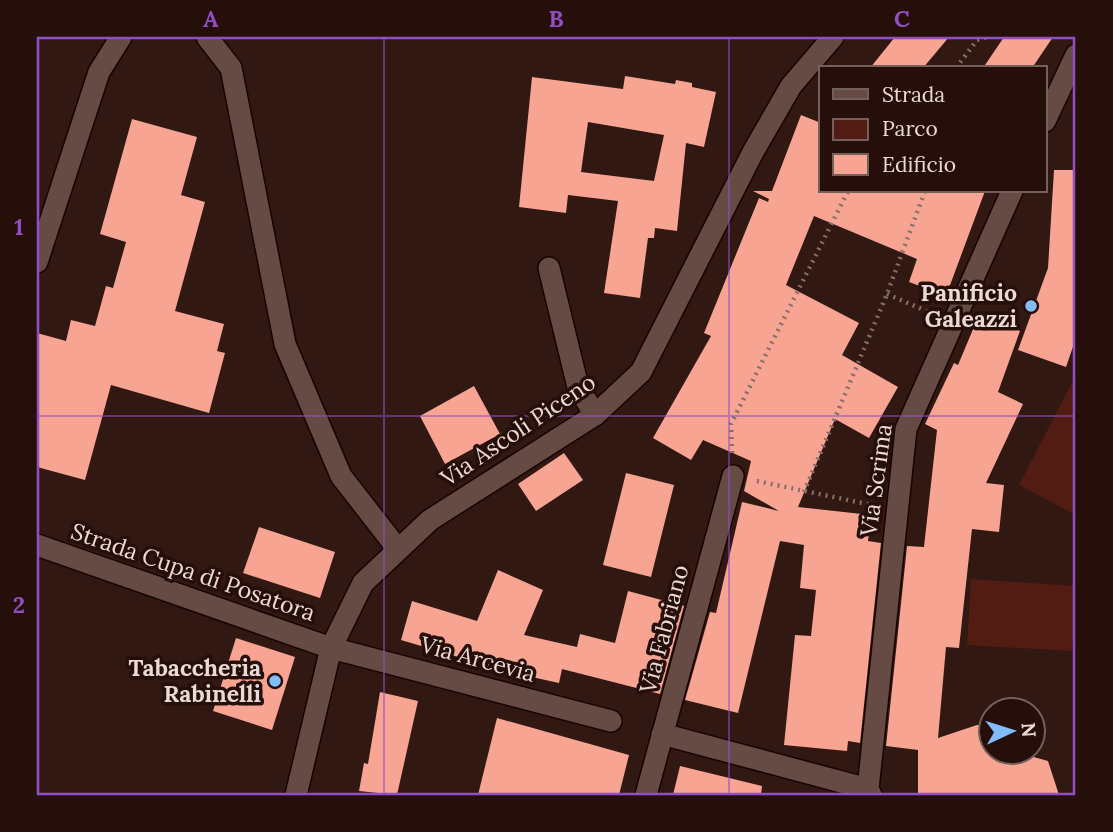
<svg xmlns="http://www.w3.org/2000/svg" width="1113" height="832" viewBox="0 0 1113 832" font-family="Lora,serif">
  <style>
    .green { fill: #531c12 }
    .building { fill: #f7a493; fill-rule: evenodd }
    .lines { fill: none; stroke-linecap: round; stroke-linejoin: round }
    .minor-casing { stroke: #170402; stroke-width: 24 }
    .path { stroke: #846f6a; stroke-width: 4.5; stroke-dasharray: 2 5; stroke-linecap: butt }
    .minor { stroke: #664a44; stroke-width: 21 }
    .grid { fill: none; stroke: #914fc3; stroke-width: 2; stroke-opacity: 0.55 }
    .poi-dot { fill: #82bcfa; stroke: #260f0a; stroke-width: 2.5 }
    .labels { text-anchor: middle; stroke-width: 7; stroke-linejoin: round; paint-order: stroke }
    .poi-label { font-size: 23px; font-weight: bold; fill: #ead9d5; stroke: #260f0a; text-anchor: end }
    .street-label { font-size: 23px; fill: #ead9d5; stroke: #260f0a }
    .neatline { fill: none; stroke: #914fc3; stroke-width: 2.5 }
    .grid-label { font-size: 23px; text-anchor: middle; font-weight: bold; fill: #914fc3 }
  </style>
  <rect width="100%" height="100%" fill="#311813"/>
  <!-- green -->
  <g class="green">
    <polygon points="1076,375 1076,515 1019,485"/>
    <polygon points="971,579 1076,586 1072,651 967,645"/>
  </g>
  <!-- building -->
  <g class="building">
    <polygon points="895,37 949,37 923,68 870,68"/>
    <polygon points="1004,37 1053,37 1032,68 983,68"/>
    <path d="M 625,76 L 675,84 L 676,80 L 692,83 L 692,87 L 716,92 L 704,147 L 686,143 L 677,231 L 655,228 L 654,238 L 648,238 L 640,298 L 604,293 L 618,201 L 568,195 L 566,213 L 519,207 L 532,77 L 623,89 ZM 588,122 L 664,135 L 654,181 L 581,172 Z"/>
    <polygon points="801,115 821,123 821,191 985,191 946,296 909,282 917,259 814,216 786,285 859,323 842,355 898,387 869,438 835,419 798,507 871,515 868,541 881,543 860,743 848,741 847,751 784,745 795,635 811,636 816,590 800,588 804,545 780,541 738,713 685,700 710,612 716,613 742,502 779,511 744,491 751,461 703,440 691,460 653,438 711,336 704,333 759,198 768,202 769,199 753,191 772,191"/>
    <polygon points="132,119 197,137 181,195 205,202 175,311 224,324 217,351 225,353 209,413 111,385 85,480 37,467 37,333 66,341 71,320 95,326 106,286 113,288 126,242 100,234"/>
    <polygon points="1054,170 1076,170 1076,338 1066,367 1018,350 1048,268"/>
    <polygon points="979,315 1020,331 998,392 1023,404 986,483 1004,485 999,532 972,529 959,648 946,647 938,738 977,725 990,725 990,752 1016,752 1048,761 1059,795 918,795 918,750 886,746 907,546 924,547 937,430 925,424 954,363 958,365"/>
    <polygon points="474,386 500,434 445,464 420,416"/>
    <polygon points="564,453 583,480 536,511 518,484"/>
    <polygon points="626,473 674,485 651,577 603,565"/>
    <polygon points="259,527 335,552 320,598 243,573"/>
    <polygon points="498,570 543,590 524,635 577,647 580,634 615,643 628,591 684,606 660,694 562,669 559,683 509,672 401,640 412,601 477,621"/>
    <polygon points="236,638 295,657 272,730 213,711"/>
    <polygon points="380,692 418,701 397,795 359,791 364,763 368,764"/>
    <polygon points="497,718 629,755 619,795 478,795"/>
    <polygon points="680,766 762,786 761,795 673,795"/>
  </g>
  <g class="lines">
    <!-- minor casing -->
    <g class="minor-casing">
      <g id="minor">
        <polyline points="207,37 231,68 285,344 341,476 397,548"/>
        <polyline points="1045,121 1076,55"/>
        <polyline points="37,262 99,72 121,37"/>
        <polyline points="549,268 578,387 595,415"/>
        <polyline points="37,545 331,648 611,721"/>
        <polyline points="662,734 868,789"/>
        <polyline points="296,795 331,648 363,583 430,520 595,415 641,372 753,152 791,86 833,37"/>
        <polyline points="646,795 733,476"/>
        <polyline points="871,795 868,789 906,429 1012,191"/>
      </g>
    </g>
    <!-- path -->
    <g class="path">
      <polyline points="956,68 977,40 987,37"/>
      <polyline points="887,294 931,313"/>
      <polyline points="732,453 731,424 848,191"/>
      <polyline points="757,481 872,505"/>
      <polyline points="804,492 887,294 925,191"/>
    </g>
    <!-- minor -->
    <use href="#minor" class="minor"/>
  </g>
  <!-- grid -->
  <path class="grid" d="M 384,37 L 384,795M 729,37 L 729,795M 37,416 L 1076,416"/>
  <!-- markers -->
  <g class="poi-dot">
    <circle cx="1031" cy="306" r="7"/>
    <circle cx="275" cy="681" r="7"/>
  </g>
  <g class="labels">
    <!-- poi labels -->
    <g class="poi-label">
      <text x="1017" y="301">Panificio<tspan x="1017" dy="26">Galeazzi</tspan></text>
      <text x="261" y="676">Tabaccheria<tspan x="261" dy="26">Rabinelli</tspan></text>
    </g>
    <!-- street labels -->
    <g class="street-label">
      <text transform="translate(518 430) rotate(-34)" y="8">Via Ascoli Piceno</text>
      <text transform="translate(876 480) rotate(-82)" y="8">Via Scrima</text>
      <text transform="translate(193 572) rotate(19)" y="8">Strada Cupa di Posatora</text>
      <text transform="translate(664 629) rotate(-75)" y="8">Via Fabriano</text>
      <text transform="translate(478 659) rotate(15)" y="8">Via Arcevia</text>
    </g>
  </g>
  <!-- border -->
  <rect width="1113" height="832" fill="none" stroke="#260f0a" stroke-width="77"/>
  <!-- legend -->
  <rect x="819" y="66" width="228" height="126" fill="#260f0a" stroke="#74605b" stroke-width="2"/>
  <rect x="833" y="89" width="35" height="10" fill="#664a44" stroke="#74605b" stroke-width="2"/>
  <text x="882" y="102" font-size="21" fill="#ead9d5">Strada</text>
  <rect x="833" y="119" width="35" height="21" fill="#531c12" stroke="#74605b" stroke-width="2"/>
  <text x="882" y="136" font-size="21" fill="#ead9d5">Parco</text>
  <rect x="833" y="154" width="35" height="21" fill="#f7a493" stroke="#74605b" stroke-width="2"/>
  <text x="882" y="172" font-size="21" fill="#ead9d5">Edificio</text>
  <!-- north arrow -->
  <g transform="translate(1012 731) rotate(86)"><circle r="33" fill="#260f0a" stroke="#74605b" stroke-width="2"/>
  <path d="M0-5L12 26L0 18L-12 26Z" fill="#82bcfa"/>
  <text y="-10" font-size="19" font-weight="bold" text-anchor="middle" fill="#ead9d5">N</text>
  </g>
  <rect x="38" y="38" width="1036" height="756" class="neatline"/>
  <g class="grid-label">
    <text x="211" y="27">A</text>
    <text x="556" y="27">B</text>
    <text x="902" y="27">C</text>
    <text x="19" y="235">1</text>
    <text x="19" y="613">2</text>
  </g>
</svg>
